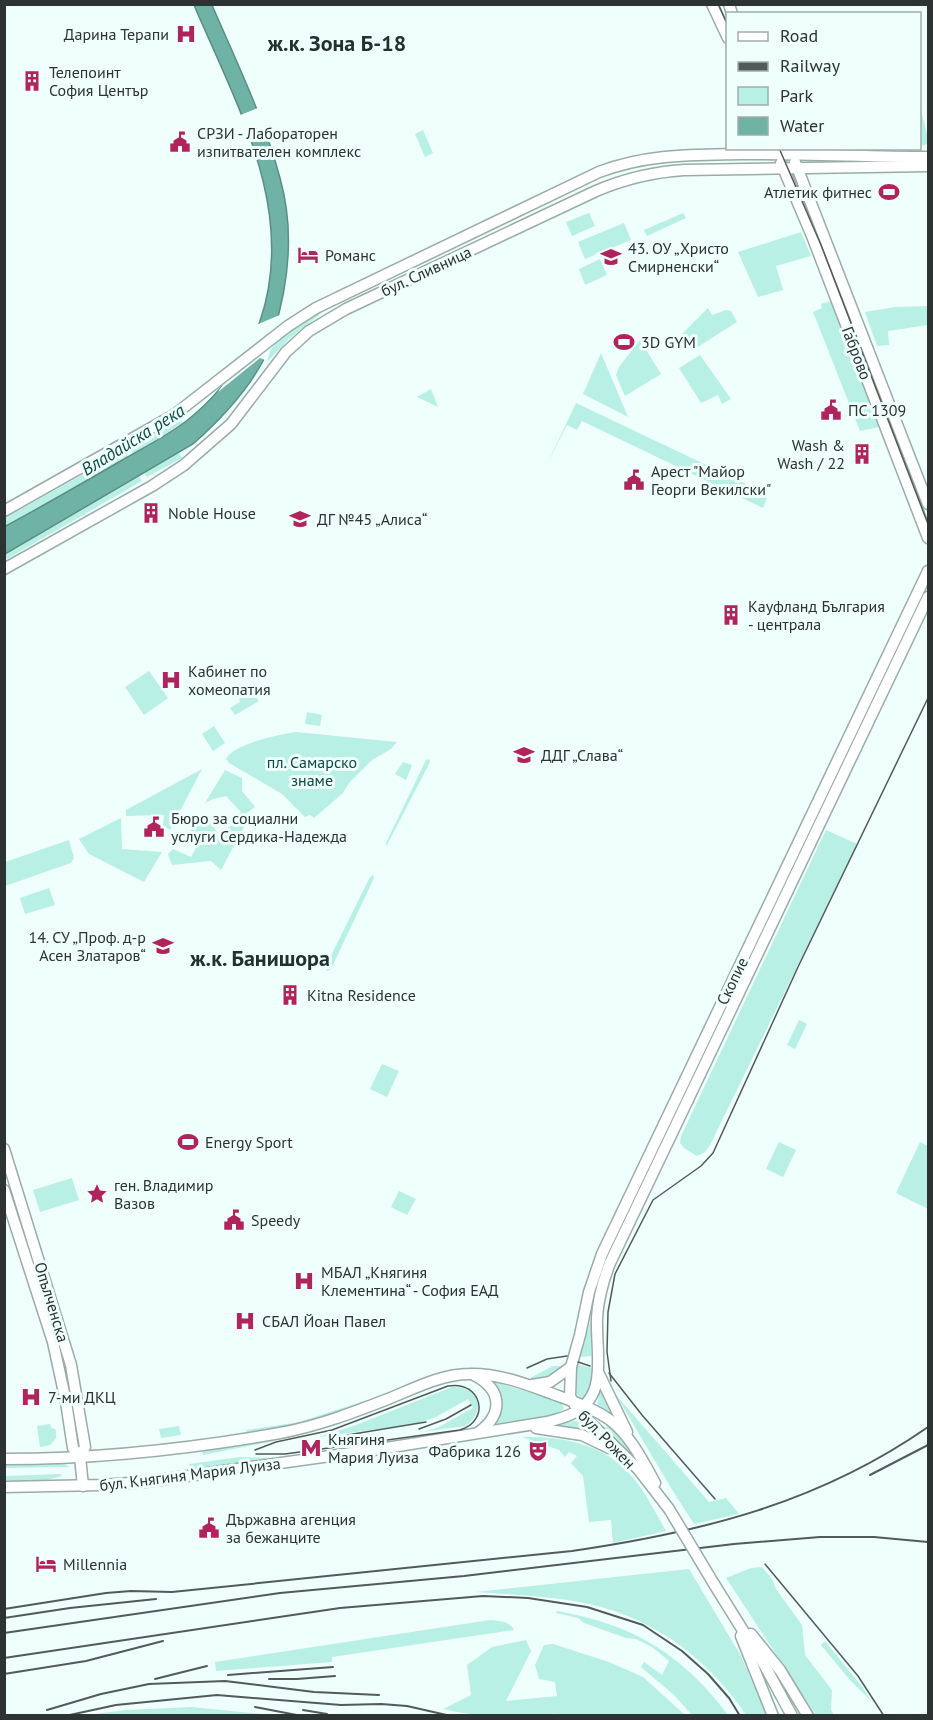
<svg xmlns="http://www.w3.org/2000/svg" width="933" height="1720" viewBox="0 0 933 1720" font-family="'PT Sans',sans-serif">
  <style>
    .green { fill: #b9f0e6 }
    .water { fill: #6fb3a7; stroke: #5b8d84; stroke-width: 1.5 }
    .pier { fill: #effffb }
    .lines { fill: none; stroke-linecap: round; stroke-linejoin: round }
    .primary-casing { stroke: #99aca8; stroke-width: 13 }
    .primary { stroke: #fff; stroke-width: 10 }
    .tram { stroke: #525b59; stroke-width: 1.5 }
    .rail { stroke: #525b59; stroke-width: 2 }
    .primary-bridge-casing { stroke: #99aca8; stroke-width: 13; stroke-linecap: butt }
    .primary-bridge { stroke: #fff; stroke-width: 10 }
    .labels { text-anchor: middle; stroke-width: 6; stroke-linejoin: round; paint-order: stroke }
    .poi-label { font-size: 16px; fill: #2c3332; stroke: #effffb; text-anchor: start }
    .street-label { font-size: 16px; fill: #2c3332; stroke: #effffb }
    .park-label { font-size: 16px; fill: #0c4942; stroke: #effffb }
    .water-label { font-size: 18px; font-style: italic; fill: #104c44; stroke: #effffb }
    .district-label { font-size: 22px; font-weight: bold; fill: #21312f; stroke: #effffb }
  </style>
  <rect width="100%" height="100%" fill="#effffb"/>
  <!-- green -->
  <g class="green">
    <polygon points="920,106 928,138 928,144 920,146"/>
    <polygon points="423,130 433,153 425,157 415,134"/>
    <polygon points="589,213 595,226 572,236 566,222"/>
    <polygon points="683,213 686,218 647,236 644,230"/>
    <polygon points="624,223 631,240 585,259 578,242"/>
    <polygon points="801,232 811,256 776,266 783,290 758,297 738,252"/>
    <polygon points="600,259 607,275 585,285 579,269"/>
    <polygon points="831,301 832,303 879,427 860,431 813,312 822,308 821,304"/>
    <polygon points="928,306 928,325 888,331 889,345 877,346 865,312 895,307"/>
    <path d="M 328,308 L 289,339 L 268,361 L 264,360 C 272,340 310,318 328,308 Z"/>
    <polygon points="708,308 712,315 726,310 731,311 737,322 693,350 680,336"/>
    <polygon points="640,340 661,374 625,396 616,375 619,367"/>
    <polygon points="601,353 628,417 583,394"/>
    <polygon points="700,355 731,399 722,404 718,395 701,403 679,368"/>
    <polygon points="431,389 438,407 417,397"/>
    <polygon points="576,403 763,492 767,497 763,508 582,421 577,430 567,425 547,464"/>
    <polygon points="180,419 183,423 133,454 130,448"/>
    <polygon points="125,451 128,457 5,527 5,518"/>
    <polygon points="179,453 182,458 147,477 144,473"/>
    <polygon points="139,476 142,481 5,560 4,554"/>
    <polygon points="149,671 168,698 144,715 125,687"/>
    <polygon points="252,691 259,701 235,715 230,708 240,702 239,699"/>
    <polygon points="307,712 322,715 320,726 305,724"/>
    <polygon points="214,726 225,743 213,751 202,734"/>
    <path d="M 296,732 L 397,742 L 391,749 L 372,760 L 349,783 L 343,793 L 314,818 L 310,815 L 305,817 L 282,794 L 229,763 L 226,759 C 232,744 281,734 296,732 Z"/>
    <polygon points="429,759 430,762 386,847 386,843 426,760"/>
    <polygon points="403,762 412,765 406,780 395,774"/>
    <polygon points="202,769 170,830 163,825 164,815 126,816 126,810"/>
    <polygon points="225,770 242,778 242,791 255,807 237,820 236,816 241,812 226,796 213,799 205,803"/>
    <polygon points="252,812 221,870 211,861 172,865 168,854 173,849 191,857 198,844 186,838 202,813 219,834"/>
    <polygon points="121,818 122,849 162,852 144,882 89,854 79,839"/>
    <polygon points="826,830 857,844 710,1145 705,1152 697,1156 684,1148 680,1143 681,1136"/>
    <polygon points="69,840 74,858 71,863 5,886 5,862"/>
    <polygon points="373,875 374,878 331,969 327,971 326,966 370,877"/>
    <polygon points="49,888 55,905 25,914 20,898"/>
    <polygon points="799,1020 807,1024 795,1049 787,1045"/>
    <polygon points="382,1064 399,1071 387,1097 370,1089"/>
    <polygon points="779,1142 796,1150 783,1177 766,1169"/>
    <polygon points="920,1142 928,1146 928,1209 896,1193"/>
    <polygon points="72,1178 79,1200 40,1212 33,1190"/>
    <polygon points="399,1191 416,1199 407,1215 391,1207"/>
    <polygon points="591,1319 591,1356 580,1357"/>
    <path d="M 576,1364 L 593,1368 L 593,1384 L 586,1397 L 582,1398 C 570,1392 575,1376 576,1364 Z"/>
    <polygon points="553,1366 564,1366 551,1379 534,1380 530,1378"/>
    <path d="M 494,1382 L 560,1401 L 564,1408 C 552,1422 512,1424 494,1427 C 505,1412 503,1397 494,1382 Z"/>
    <path d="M 452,1387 C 478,1386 488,1409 466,1426 L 422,1432 L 437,1428 L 473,1408 L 468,1399 L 436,1417 L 415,1424 L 319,1437 L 356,1425 Z"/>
    <polygon points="600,1390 615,1417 597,1406"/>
    <polygon points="616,1395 709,1502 726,1498 739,1514 694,1524 671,1488"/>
    <polygon points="367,1400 368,1402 343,1412 290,1426 245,1433 247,1430 299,1422"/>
    <polygon points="574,1421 583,1422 594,1431 590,1433 555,1424"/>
    <polygon points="50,1424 51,1427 56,1430 56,1438 50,1445 40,1447 37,1426"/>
    <polygon points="610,1425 639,1461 603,1429"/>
    <polygon points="179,1426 181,1435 161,1438 159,1429"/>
    <path d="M 522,1437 C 564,1436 607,1444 635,1480 C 647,1495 656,1514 666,1531 L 613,1543 L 611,1520 L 589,1522 L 583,1476 L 571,1463 L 577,1456 L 569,1452 L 565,1457 L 559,1450 Z"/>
    <polygon points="274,1441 203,1455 202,1450"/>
    <polygon points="240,1457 272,1458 189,1470 189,1464"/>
    <polygon points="62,1463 70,1467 5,1468 4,1464"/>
    <polygon points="60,1474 62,1476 47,1480 5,1481 5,1476"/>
    <polygon points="762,1567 772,1579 776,1589 802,1625 805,1655 832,1690 831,1710 834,1715 816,1715 726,1578 751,1568"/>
    <path d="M 689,1569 L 741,1656 L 767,1715 L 746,1715 C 709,1660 656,1619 589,1604 C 552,1596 513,1595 476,1592 Z"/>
    <path d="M 557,1611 C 633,1624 682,1654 728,1715 L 692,1715 L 674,1695 L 641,1667 L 644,1662 L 662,1675 L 669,1661 L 652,1647 L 636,1639 L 626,1638 L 584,1623 L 578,1618 L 556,1613 Z"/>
    <path d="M 490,1620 C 499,1621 510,1621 514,1630 L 332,1657 L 332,1662 L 216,1671 L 215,1662 Z"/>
    <path d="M 526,1640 L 531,1651 L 506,1701 L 557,1696 L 555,1682 L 539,1679 L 535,1665 L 544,1645 L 553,1644 L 609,1662 L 643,1677 L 685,1715 L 565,1716 C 553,1711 545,1716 533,1716 C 501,1716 474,1717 443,1709 L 471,1695 L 467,1665 L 492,1647 Z"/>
    <polygon points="825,1641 863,1688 871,1701 849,1679 821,1645"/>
    <polygon points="192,1707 272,1715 87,1715 126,1710"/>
  </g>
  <!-- water -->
  <path class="water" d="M 194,5 L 212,5 C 236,61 264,118 280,178 C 294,228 289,282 274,331 C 271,341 268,352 263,361 C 246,393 220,420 193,444 L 5,554 L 4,527 C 43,506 81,484 119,462 C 141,449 165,437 185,422 C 212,401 230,379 246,349 C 251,340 257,331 260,321 C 298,211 236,104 194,5 Z"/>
  <!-- pier -->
  <g class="pier">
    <polygon points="258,108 270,134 249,143 238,116"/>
    <polygon points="282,314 267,361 260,358 218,392 241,357 256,325"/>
  </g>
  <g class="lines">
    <!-- primary casing -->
    <g class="primary-casing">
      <g id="primary">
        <polyline points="712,4 728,38"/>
        <polyline points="729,4 732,14"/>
        <polyline points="795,162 928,504"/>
        <polyline points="781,163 812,236 928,538"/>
        <path d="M 4,511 L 174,415 L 288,326 L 316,308 L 599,172 C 647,154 690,155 740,154 C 803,153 866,157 928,157"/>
        <path d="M 4,569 L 152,486 L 184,465 L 231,424 L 286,352 L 309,331 L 346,309 L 596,191 C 624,179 653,172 684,170 L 928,166"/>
        <polyline points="4,1149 71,1365 85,1447 80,1457"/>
        <polyline points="4,1190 53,1342 66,1402 73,1448 80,1457 83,1486"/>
        <polyline points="599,1374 627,1432"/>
        <path d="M 474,1375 C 503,1390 503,1414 479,1432"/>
        <polyline points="532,1385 550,1382 571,1367"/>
        <polyline points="536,1428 582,1435 609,1448"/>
        <path d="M 4,1459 C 96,1459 189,1449 280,1433 C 318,1426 352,1413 388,1399 C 413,1389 441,1374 469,1374 C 498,1373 526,1384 553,1394 C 572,1401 593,1408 610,1420 C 630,1435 643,1461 655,1483"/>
        <path d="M 4,1487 L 100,1485 L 145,1482 L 380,1449 L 547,1422 C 563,1418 582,1413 591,1397 C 603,1379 596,1341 597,1318 C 598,1299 603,1281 610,1263 L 928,597"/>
        <polyline points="669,1509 638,1469 578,1411 570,1396 571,1367 580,1335 589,1292 602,1254 928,571"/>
        <polyline points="714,1584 765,1666 792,1716"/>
        <polyline points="751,1634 780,1670 808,1716"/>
        <polyline points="741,1636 773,1716"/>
      </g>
    </g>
    <!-- primary -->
    <use href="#primary" class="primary"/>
    <!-- tram -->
    <g class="tram">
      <polyline points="718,4 728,26"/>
      <polyline points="779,148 821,245 928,524"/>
      <polyline points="578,1362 590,1366"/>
      <polyline points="527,1368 547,1359 567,1356"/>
      <polyline points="609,1373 642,1415 715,1499"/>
      <polyline points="611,1381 607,1352 608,1312 615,1274 653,1200 701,1166 713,1153 798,967 928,698"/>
      <polyline points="419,1429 446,1419 471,1405"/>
      <polyline points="329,1438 426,1422"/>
      <path d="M 255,1450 L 276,1442 L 332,1430 L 448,1386 C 482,1380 491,1421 460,1430 L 285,1454 L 256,1454"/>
      <polyline points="765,1564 858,1676 884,1716"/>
    </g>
    <!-- rail -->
    <g class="rail">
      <polyline points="870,1475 928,1445"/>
      <path d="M 4,1609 L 106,1593 L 131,1591 L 172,1592 L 572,1551 C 702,1532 819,1503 928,1427"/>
      <polyline points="4,1618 70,1608 156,1599"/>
      <polyline points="4,1633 280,1593 464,1576 734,1544 820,1537 874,1537 928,1542"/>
      <polyline points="4,1658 340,1608 483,1596 528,1598 587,1607 643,1625 682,1651 708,1674 729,1698 740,1716"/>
      <polyline points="4,1674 86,1661 163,1641"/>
      <polyline points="228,1675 333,1667"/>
      <polyline points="155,1679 207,1666"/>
      <polyline points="269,1679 297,1679 335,1676"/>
      <polyline points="255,1707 302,1716"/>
      <polyline points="47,1710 101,1694 149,1684 225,1681 314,1692 379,1695"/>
      <polyline points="303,1710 327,1714"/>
      <polyline points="65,1716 116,1705 217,1695 341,1705 381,1704 407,1706 451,1716"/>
    </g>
    <!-- primary-bridge casing -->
    <g class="primary-bridge-casing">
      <polyline id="primary-bridge" points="669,1509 714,1584"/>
    </g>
    <!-- primary-bridge -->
    <use href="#primary-bridge" class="primary-bridge"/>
  </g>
  <!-- icons -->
  <defs>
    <g id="hospital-bare" transform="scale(1.62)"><path d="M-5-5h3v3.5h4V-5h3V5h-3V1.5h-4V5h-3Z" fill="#b0235c" stroke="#effffb" stroke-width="2.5" paint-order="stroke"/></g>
    <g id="building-bare" transform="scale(1.62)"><path d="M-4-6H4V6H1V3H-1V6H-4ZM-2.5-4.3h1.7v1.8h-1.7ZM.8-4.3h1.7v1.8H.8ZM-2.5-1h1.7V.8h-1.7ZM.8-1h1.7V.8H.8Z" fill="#b0235c" stroke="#effffb" stroke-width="2.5" paint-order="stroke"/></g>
    <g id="civic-bare" transform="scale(1.62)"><path d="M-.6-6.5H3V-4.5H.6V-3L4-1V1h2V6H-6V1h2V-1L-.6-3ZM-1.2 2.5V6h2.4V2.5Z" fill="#b0235c" stroke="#effffb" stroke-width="2.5" paint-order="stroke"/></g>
    <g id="stadium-bare" transform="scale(1.62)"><path d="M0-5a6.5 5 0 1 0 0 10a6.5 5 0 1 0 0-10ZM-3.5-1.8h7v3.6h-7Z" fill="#b0235c" stroke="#effffb" stroke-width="2.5" paint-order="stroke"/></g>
    <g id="hotel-bare" transform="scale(1.62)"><path d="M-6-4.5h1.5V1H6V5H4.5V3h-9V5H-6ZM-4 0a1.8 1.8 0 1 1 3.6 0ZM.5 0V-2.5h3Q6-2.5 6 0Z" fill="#b0235c" stroke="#effffb" stroke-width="2.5" paint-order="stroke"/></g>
    <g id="school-bare" transform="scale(1.62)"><path d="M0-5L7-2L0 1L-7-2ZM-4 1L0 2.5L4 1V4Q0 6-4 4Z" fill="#b0235c" stroke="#effffb" stroke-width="2.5" paint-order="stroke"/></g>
    <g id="sight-bare" transform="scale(1.62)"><path d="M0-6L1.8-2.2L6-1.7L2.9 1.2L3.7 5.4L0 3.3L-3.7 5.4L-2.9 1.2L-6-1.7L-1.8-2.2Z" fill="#b0235c" stroke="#effffb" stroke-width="2.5" paint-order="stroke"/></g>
    <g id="metro-bare" transform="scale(1.62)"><path d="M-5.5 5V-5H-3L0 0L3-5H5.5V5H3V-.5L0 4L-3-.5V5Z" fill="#b0235c" stroke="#effffb" stroke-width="2.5" paint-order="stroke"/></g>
    <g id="theatre-bare" transform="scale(1.62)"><path d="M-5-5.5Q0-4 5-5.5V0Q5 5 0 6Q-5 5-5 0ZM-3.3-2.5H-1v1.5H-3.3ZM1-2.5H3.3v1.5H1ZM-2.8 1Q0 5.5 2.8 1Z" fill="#b0235c" stroke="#effffb" stroke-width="2.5" paint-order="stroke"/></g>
  </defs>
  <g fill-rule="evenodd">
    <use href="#hospital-bare" x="186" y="34"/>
    <use href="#building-bare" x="32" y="81"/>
    <use href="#civic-bare" x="180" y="142"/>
    <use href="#stadium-bare" x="889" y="192"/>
    <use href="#hotel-bare" x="308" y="255"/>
    <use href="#school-bare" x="611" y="257"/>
    <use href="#stadium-bare" x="624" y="342"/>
    <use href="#civic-bare" x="831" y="410"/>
    <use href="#building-bare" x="862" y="454"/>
    <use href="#civic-bare" x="634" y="480"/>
    <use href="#building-bare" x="151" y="513"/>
    <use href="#school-bare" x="300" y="519"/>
    <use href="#building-bare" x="731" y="615"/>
    <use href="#hospital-bare" x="171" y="680"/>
    <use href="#school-bare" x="524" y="755"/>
    <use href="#civic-bare" x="154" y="827"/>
    <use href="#school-bare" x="163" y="946"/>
    <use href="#building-bare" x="290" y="995"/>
    <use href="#stadium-bare" x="188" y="1142"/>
    <use href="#sight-bare" x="97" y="1194"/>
    <use href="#civic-bare" x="234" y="1220"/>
    <use href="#hospital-bare" x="304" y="1281"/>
    <use href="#hospital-bare" x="245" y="1321"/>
    <use href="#hospital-bare" x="31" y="1397"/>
    <use href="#metro-bare" x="311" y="1448"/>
    <use href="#theatre-bare" x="538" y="1451"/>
    <use href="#civic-bare" x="209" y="1528"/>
    <use href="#hotel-bare" x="46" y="1564"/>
  </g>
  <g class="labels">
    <!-- poi labels -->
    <g class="poi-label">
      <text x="169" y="40" text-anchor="end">Дарина Терапи</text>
      <text x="49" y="78">Телепоинт<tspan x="49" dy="18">София Център</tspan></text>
      <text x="197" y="139">СРЗИ - Лабораторен<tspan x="197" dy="18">изпитвателен комплекс</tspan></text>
      <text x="872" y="198" text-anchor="end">Атлетик фитнес</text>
      <text x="628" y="254">43. ОУ „Христо<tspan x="628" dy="18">Смирненски“</tspan></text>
      <text x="325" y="261">Романс</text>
      <text x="641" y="348">3D GYM</text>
      <text x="848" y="416">ПС 1309</text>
      <text x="845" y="451" text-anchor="end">Wash &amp;<tspan x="845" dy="18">Wash / 22</tspan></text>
      <text x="651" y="477">Арест "Майор<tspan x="651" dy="18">Георги Векилски"</tspan></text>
      <text x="168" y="519">Noble House</text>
      <text x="317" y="525">ДГ №45 „Алиса“</text>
      <text x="748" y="612">Кауфланд България<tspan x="748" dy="18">- централа</tspan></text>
      <text x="188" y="677">Кабинет по<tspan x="188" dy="18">хомеопатия</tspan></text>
      <text x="541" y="761">ДДГ „Слава“</text>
      <text x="171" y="824">Бюро за социални<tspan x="171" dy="18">услуги Сердика-Надежда</tspan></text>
      <text x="146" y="943" text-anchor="end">14. СУ „Проф. д-р<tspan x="146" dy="18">Асен Златаров“</tspan></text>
      <text x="307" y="1001">Kitna Residence</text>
      <text x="205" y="1148">Energy Sport</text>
      <text x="114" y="1191">ген. Владимир<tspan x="114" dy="18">Вазов</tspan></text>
      <text x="251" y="1226">Speedy</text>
      <text x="321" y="1278">МБАЛ „Княгиня<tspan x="321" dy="18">Клементина“ - София ЕАД</tspan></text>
      <text x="262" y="1327">СБАЛ Йоан Павел</text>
      <text x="48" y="1403">7-ми ДКЦ</text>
      <text x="328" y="1445">Княгиня<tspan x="328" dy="18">Мария Луиза</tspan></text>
      <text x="521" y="1457" text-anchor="end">Фабрика 126</text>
      <text x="226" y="1525">Държавна агенция<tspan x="226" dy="18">за бежанците</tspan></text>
      <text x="63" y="1570">Millennia</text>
    </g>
    <!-- street labels -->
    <g class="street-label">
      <text transform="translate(426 271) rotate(-25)" y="6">бул. Сливница</text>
      <text transform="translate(857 353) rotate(69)" y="6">Габрово</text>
      <text transform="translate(732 981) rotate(-64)" y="6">Скопие</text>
      <text transform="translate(52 1302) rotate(73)" y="6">Опълченска</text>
      <text transform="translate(607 1439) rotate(46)" y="6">бул. Рожен</text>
      <text transform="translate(190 1474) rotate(-7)" y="6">бул. Княгиня Мария Луиза</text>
    </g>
    <!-- park labels -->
    <g class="park-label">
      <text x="312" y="768">пл. Самарско<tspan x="312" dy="18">знаме</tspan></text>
    </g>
    <!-- water labels -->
    <g class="water-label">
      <text transform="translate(133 440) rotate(-32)" y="6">Владайска река</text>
    </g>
    <!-- district labels -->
    <g class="district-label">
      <text x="337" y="51">ж.к. Зона Б-18</text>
      <text x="260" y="966">ж.к. Банишора</text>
    </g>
  </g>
  <!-- border -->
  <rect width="933" height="1720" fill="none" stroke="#2c3332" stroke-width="12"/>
  <!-- legend -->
  <rect x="726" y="12" width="195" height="138" fill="#effffb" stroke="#a1adab" stroke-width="1.5"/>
  <rect x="738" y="32" width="30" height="9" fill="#ffffff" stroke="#a1adab" stroke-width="1.5"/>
  <text x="780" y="42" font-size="18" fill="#2c3332">Road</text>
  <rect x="738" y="62" width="30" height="9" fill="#525b59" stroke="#a1adab" stroke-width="1.5"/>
  <text x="780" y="72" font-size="18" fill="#2c3332">Railway</text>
  <rect x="738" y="87" width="30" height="18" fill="#b9f0e6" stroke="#a1adab" stroke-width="1.5"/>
  <text x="780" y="102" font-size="18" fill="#2c3332">Park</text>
  <rect x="738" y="117" width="30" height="18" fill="#6fb3a7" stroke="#a1adab" stroke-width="1.5"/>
  <text x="780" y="132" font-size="18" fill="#2c3332">Water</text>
</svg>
